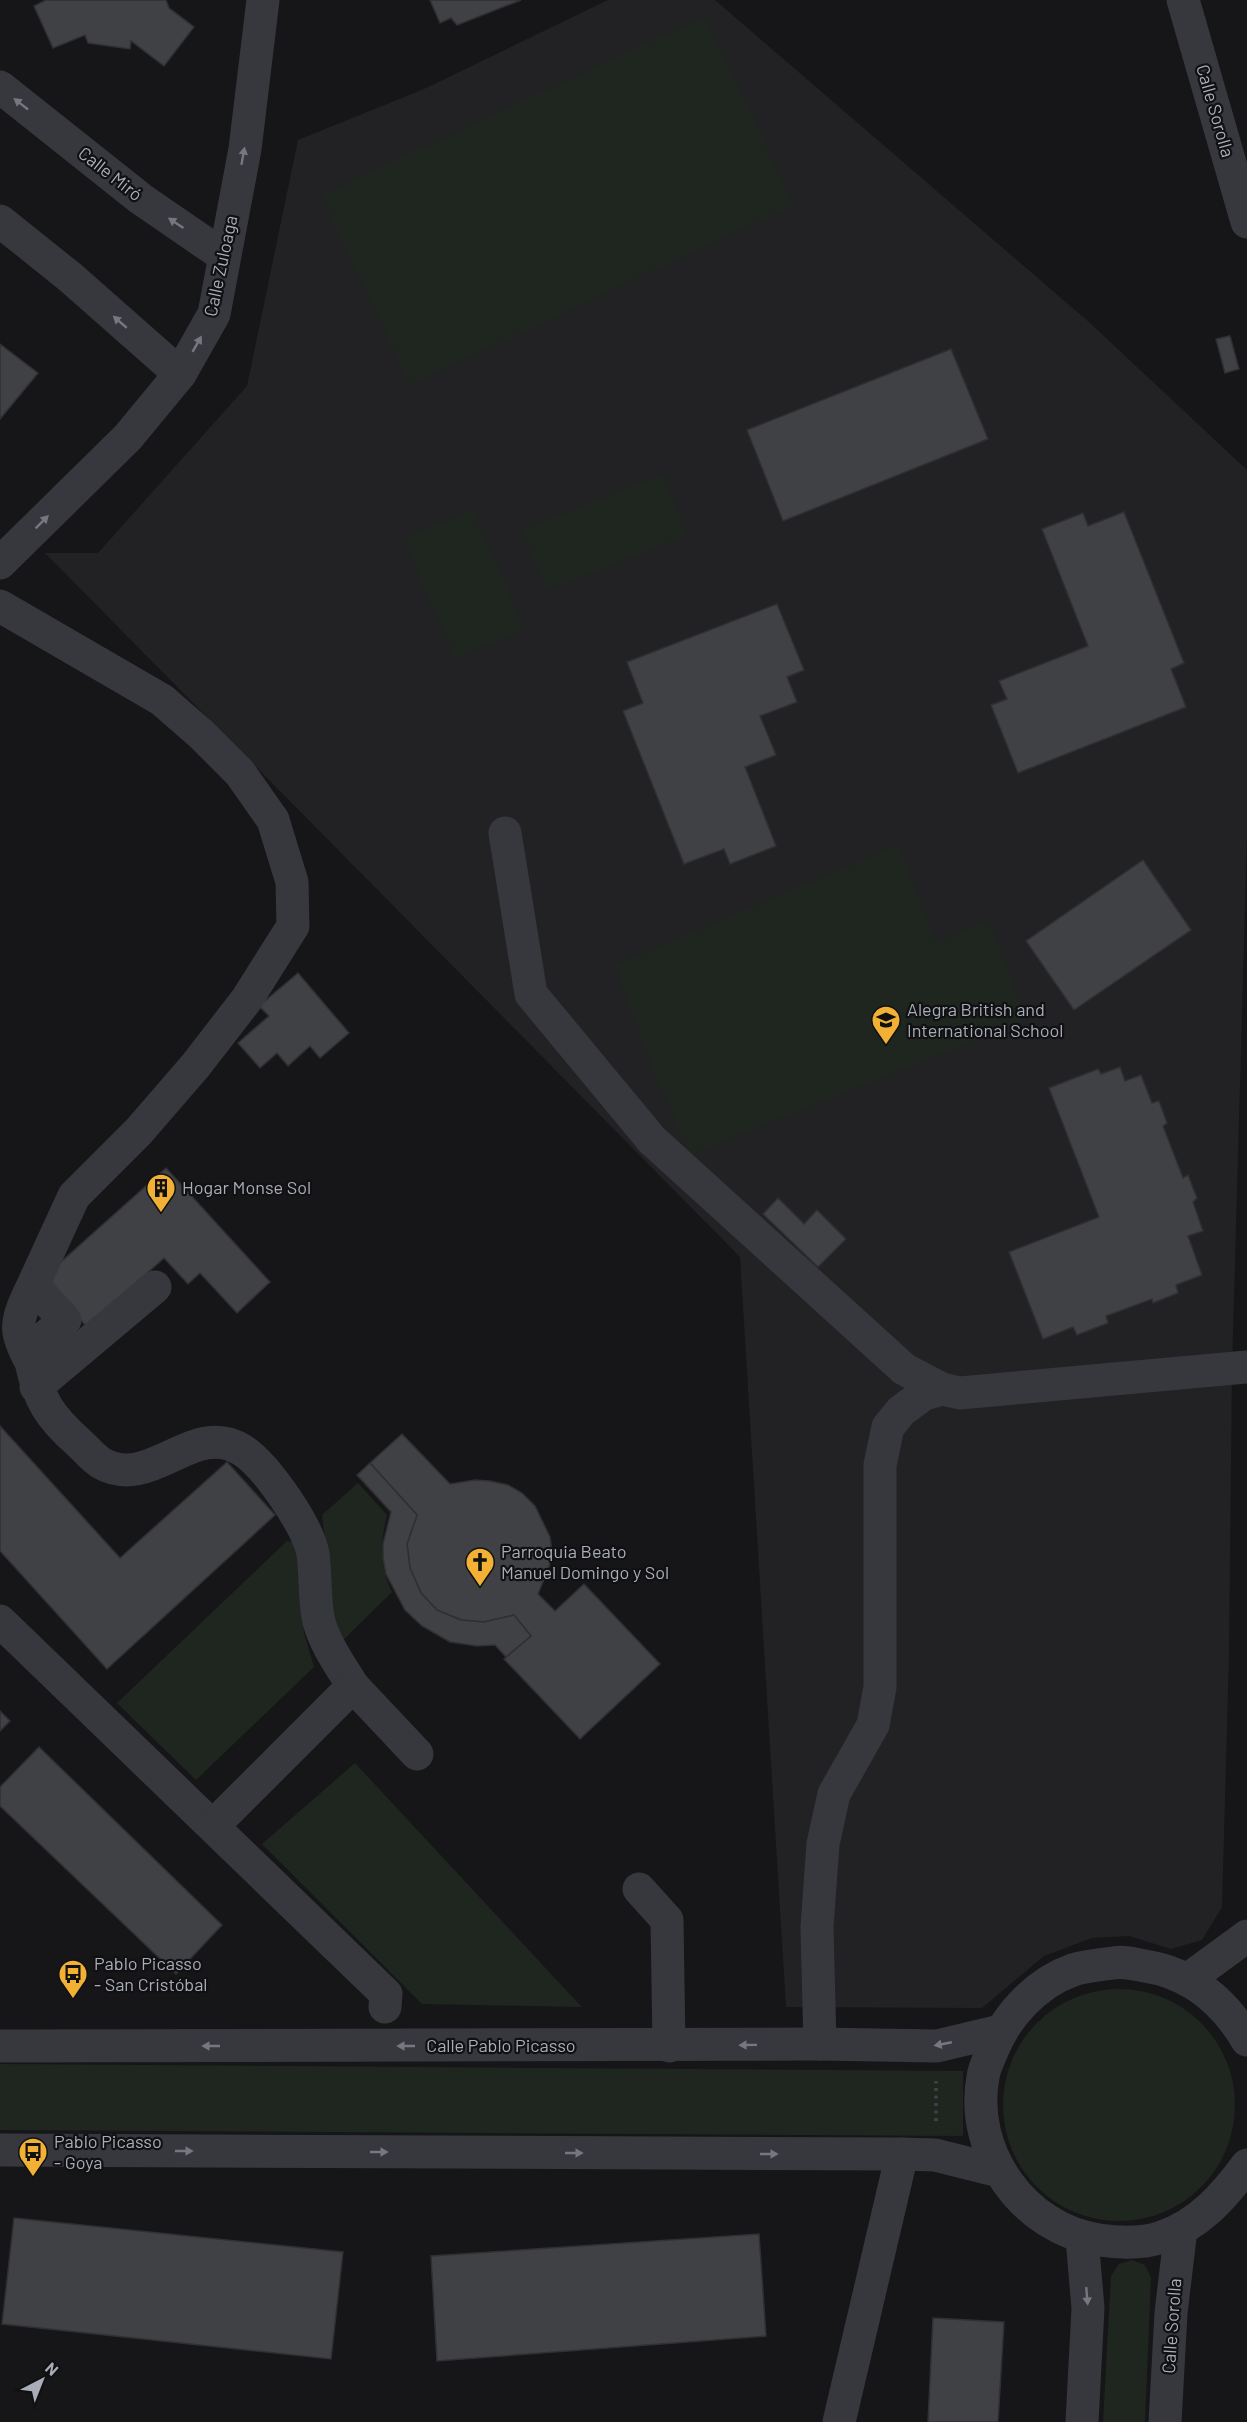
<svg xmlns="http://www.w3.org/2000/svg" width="1247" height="2422" viewBox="0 0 1247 2422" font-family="Barlow,sans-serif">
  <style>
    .built { fill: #222225 }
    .green { fill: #1e261f }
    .building { fill: #404145; stroke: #303034; stroke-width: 1.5 }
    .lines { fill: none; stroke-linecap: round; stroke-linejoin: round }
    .path { stroke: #3d3f44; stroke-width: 4; stroke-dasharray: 3 4.5; stroke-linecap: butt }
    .minor { stroke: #37383d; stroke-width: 33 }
    .oneway { fill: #757881 }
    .labels { text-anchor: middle; stroke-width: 4.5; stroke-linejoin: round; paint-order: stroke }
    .street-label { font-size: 18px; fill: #a8adb8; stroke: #111113 }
    .poi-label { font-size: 18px; fill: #a8adb8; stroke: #111113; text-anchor: start }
  </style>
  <rect width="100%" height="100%" fill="#161618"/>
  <!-- built -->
  <polygon class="built" points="608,0 715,0 1090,323 1247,470 1247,835 1232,1367 1229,1653 1222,1907 1202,1940 1171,1949 1129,1936 1092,1938 1044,1956 982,2008 786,2007 740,1257 45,553 98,553 247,386 298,140 424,89"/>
  <!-- green -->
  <g class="green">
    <polygon points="705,16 794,205 410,385 321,195"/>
    <polygon points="663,474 687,535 546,591 522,530"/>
    <polygon points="473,509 525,629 455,659 403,539"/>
    <polygon points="898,845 936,942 989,920 1026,1020 690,1155 650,1062 615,965"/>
    <path d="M 358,1483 L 387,1515 C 380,1543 380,1566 392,1592 L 337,1646 L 322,1515 Z"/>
    <polygon points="287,1541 293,1542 297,1550 304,1633 314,1667 196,1780 117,1703"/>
    <polygon points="355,1763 565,1989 582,2007 422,2004 262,1844"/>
    <circle cx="1119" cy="2105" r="116"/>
    <polygon points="0,2064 963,2071 963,2136 0,2130"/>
    <polygon points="1132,2260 1145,2265 1151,2278 1145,2422 1103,2422 1111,2276 1119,2264"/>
  </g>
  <!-- building -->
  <g class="building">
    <polygon points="46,0 166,0 169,8 194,27 164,66 131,41 130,49 88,43 85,35 53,48 34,6"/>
    <polygon points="430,0 521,0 457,25 451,18 440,23"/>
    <polygon points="1230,336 1239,369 1225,373 1216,339"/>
    <polygon points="0,344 38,373 0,419"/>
    <polygon points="951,349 988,439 783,521 747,430"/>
    <polygon points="1124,512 1184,663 1171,669 1186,707 1018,773 991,705 1007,699 999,681 1088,646 1042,529 1083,513 1088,526"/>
    <polygon points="777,604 804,670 787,677 797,702 760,716 776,755 745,767 776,846 730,864 724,849 684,864 623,711 643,703 627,662"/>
    <polygon points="1143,860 1191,930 1074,1010 1026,941"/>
    <polygon points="298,973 349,1033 320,1058 310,1046 288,1066 277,1053 260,1068 238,1043 269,1016 259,1006"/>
    <polygon points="1120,1067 1125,1081 1141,1075 1152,1103 1159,1101 1167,1123 1163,1126 1183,1178 1188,1175 1197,1198 1193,1202 1203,1231 1188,1236 1202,1275 1176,1285 1178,1293 1153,1303 1152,1299 1106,1316 1108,1323 1077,1335 1073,1327 1043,1339 1009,1252 1099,1217 1049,1088 1098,1069 1101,1074"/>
    <polygon points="166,1168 270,1282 237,1313 200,1273 188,1284 164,1258 87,1327 43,1278"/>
    <polygon points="778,1198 804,1224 817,1210 846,1239 818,1267 763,1214"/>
    <polygon points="0,1426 120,1558 227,1462 275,1515 107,1669 0,1551"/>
    <polygon points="402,1434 450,1484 475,1480 490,1481 508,1485 522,1493 535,1506 550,1537 552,1552 549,1567 538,1594 555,1611 584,1584 660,1664 580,1739 504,1659 531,1636 514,1615 484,1622 461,1620 437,1610 421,1593 410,1568 407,1544 417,1515 370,1463"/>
    <polygon points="370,1463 417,1515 407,1544 410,1568 421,1593 437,1610 461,1620 484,1622 514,1615 531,1636 506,1657 495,1645 477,1646 450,1642 422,1626 405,1610 386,1574 383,1558 383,1544 391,1512 357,1475"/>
    <polygon points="0,1711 10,1721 0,1731"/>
    <polygon points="39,1747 222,1925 176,1974 0,1806 0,1787"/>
    <polygon points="14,2218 343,2252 331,2359 2,2324"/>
    <polygon points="759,2234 766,2336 437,2361 431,2256"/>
    <polygon points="933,2318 1004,2322 998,2422 928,2422"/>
  </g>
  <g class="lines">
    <!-- path -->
    <polyline class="path" points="936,2121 936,2081"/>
    <!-- minor -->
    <g class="minor">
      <polyline points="1183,0 1247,222"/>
      <polyline points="0,87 141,199 224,256"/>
      <polyline points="0,221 70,277 180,374"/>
      <polyline points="0,563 128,437 180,374 214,314 245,149 263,0"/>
      <polyline points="0,606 162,700 201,734 240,773 273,820 292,882 293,926 247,999 196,1065 139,1131 74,1196 28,1296"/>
      <polyline points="505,833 531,994 652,1140 904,1369 942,1389 960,1393 1247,1367"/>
      <path d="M 31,1362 C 16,1335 14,1324 28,1296 L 40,1293 L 65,1320 L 44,1338 L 31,1362 C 39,1400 49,1416 78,1442 C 85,1448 93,1458 101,1463 C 151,1492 193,1419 242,1450 C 266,1465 308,1526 313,1554 C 316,1576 314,1601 319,1622 C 326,1646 340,1665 353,1686"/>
      <polyline points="36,1387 155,1287"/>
      <polyline points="0,1621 386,1994 385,2007"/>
      <polyline points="213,1826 353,1686 417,1754"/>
      <polyline points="639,1889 667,1920 669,2046"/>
      <polyline points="1187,1980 1247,1936"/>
      <path d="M 1247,2040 C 1224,2001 1190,1973 1145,1966 C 1134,1964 1124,1961 1113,1963 C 1100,1965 1085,1966 1073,1970 C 1036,1983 1006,2016 992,2051 C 989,2059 984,2068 983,2077 C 969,2152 1024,2229 1099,2240 C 1119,2243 1142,2244 1162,2237 C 1199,2225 1225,2195 1247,2165"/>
      <polyline points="820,2044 817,1927 823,1844 834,1794 873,1725 880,1687 880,1465 888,1427 901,1411 924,1394 942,1389"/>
      <polyline points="0,2046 820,2044 937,2046 1000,2031"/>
      <polyline points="0,2150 902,2154 935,2155 999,2171"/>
      <polyline points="1082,2238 1088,2308 1082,2422"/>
      <polyline points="839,2422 902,2154"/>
      <polyline points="1165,2422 1171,2313 1181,2229"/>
    </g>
  </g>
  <!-- one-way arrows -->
  <defs><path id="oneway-solid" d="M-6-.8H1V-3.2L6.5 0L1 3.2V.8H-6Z" transform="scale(1.5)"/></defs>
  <g class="oneway">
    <use href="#oneway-solid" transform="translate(21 104) rotate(-142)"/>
    <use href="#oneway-solid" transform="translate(243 156) rotate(-80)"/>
    <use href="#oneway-solid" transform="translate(176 223) rotate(-146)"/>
    <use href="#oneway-solid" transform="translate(120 322) rotate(-139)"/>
    <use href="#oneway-solid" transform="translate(197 344) rotate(-60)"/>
    <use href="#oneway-solid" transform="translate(42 522) rotate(-45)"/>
    <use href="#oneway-solid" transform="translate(943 2044) rotate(169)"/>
    <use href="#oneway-solid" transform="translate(748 2045) rotate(179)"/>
    <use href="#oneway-solid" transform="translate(211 2046) rotate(180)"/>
    <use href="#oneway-solid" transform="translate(406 2046) rotate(180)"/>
    <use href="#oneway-solid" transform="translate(184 2151)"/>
    <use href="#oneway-solid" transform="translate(379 2152)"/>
    <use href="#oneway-solid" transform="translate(574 2153)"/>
    <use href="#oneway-solid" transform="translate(769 2154)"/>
    <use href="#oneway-solid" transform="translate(1087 2296) rotate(85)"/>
  </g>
  <!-- icons -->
  <defs>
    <g id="school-pin" transform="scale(1.5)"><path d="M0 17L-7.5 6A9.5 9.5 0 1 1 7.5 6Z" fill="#f2b134" stroke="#111113"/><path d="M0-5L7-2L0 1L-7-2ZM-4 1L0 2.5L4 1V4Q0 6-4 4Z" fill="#111"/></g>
    <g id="building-pin" transform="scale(1.5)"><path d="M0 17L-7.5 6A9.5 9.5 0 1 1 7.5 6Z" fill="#f2b134" stroke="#111113"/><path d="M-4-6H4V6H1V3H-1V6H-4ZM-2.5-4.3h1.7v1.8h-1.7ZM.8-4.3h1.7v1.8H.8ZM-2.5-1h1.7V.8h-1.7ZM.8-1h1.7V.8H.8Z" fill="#111"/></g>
    <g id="church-pin" transform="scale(1.5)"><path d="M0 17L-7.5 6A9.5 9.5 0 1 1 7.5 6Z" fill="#f2b134" stroke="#111113"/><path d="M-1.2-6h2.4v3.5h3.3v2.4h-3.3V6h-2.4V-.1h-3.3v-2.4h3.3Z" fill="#111"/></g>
    <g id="bus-pin" transform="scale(1.5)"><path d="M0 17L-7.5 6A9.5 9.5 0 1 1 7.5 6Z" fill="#f2b134" stroke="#111113"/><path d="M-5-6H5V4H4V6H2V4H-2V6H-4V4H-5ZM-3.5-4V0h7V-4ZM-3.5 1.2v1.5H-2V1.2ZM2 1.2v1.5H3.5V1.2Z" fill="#111"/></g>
  </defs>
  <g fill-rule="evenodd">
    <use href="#school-pin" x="886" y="1020"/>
    <use href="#building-pin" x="161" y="1188"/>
    <use href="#church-pin" x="480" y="1562"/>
    <use href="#bus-pin" x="73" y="1974"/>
    <use href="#bus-pin" x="33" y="2152"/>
  </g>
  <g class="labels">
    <!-- street labels -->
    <g class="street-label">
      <text transform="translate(1215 111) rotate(74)" y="6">Calle Sorolla</text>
      <text transform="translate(110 174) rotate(38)" y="6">Calle Miró</text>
      <text transform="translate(221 266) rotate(-78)" y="6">Calle Zuloaga</text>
      <text x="501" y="2052">Calle Pablo Picasso</text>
      <text transform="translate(1172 2326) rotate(-86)" y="6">Calle Sorolla</text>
    </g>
    <!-- poi labels -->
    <g class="poi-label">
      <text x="907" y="1016">Alegra British and<tspan x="907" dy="21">International School</tspan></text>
      <text x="182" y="1194">Hogar Monse Sol</text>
      <text x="501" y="1558">Parroquia Beato<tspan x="501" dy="21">Manuel Domingo y Sol</tspan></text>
      <text x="94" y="1970">Pablo Picasso<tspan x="94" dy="21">- San Cristóbal</tspan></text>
      <text x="54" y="2148">Pablo Picasso<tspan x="54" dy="21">- Goya</tspan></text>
    </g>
  </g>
  <!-- north arrow -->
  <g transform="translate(42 2380) rotate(42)" stroke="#111113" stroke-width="4.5" paint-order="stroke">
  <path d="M0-4.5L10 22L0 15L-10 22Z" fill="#a8adb8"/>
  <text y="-9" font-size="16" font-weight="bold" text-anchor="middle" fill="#a8adb8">N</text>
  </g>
</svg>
